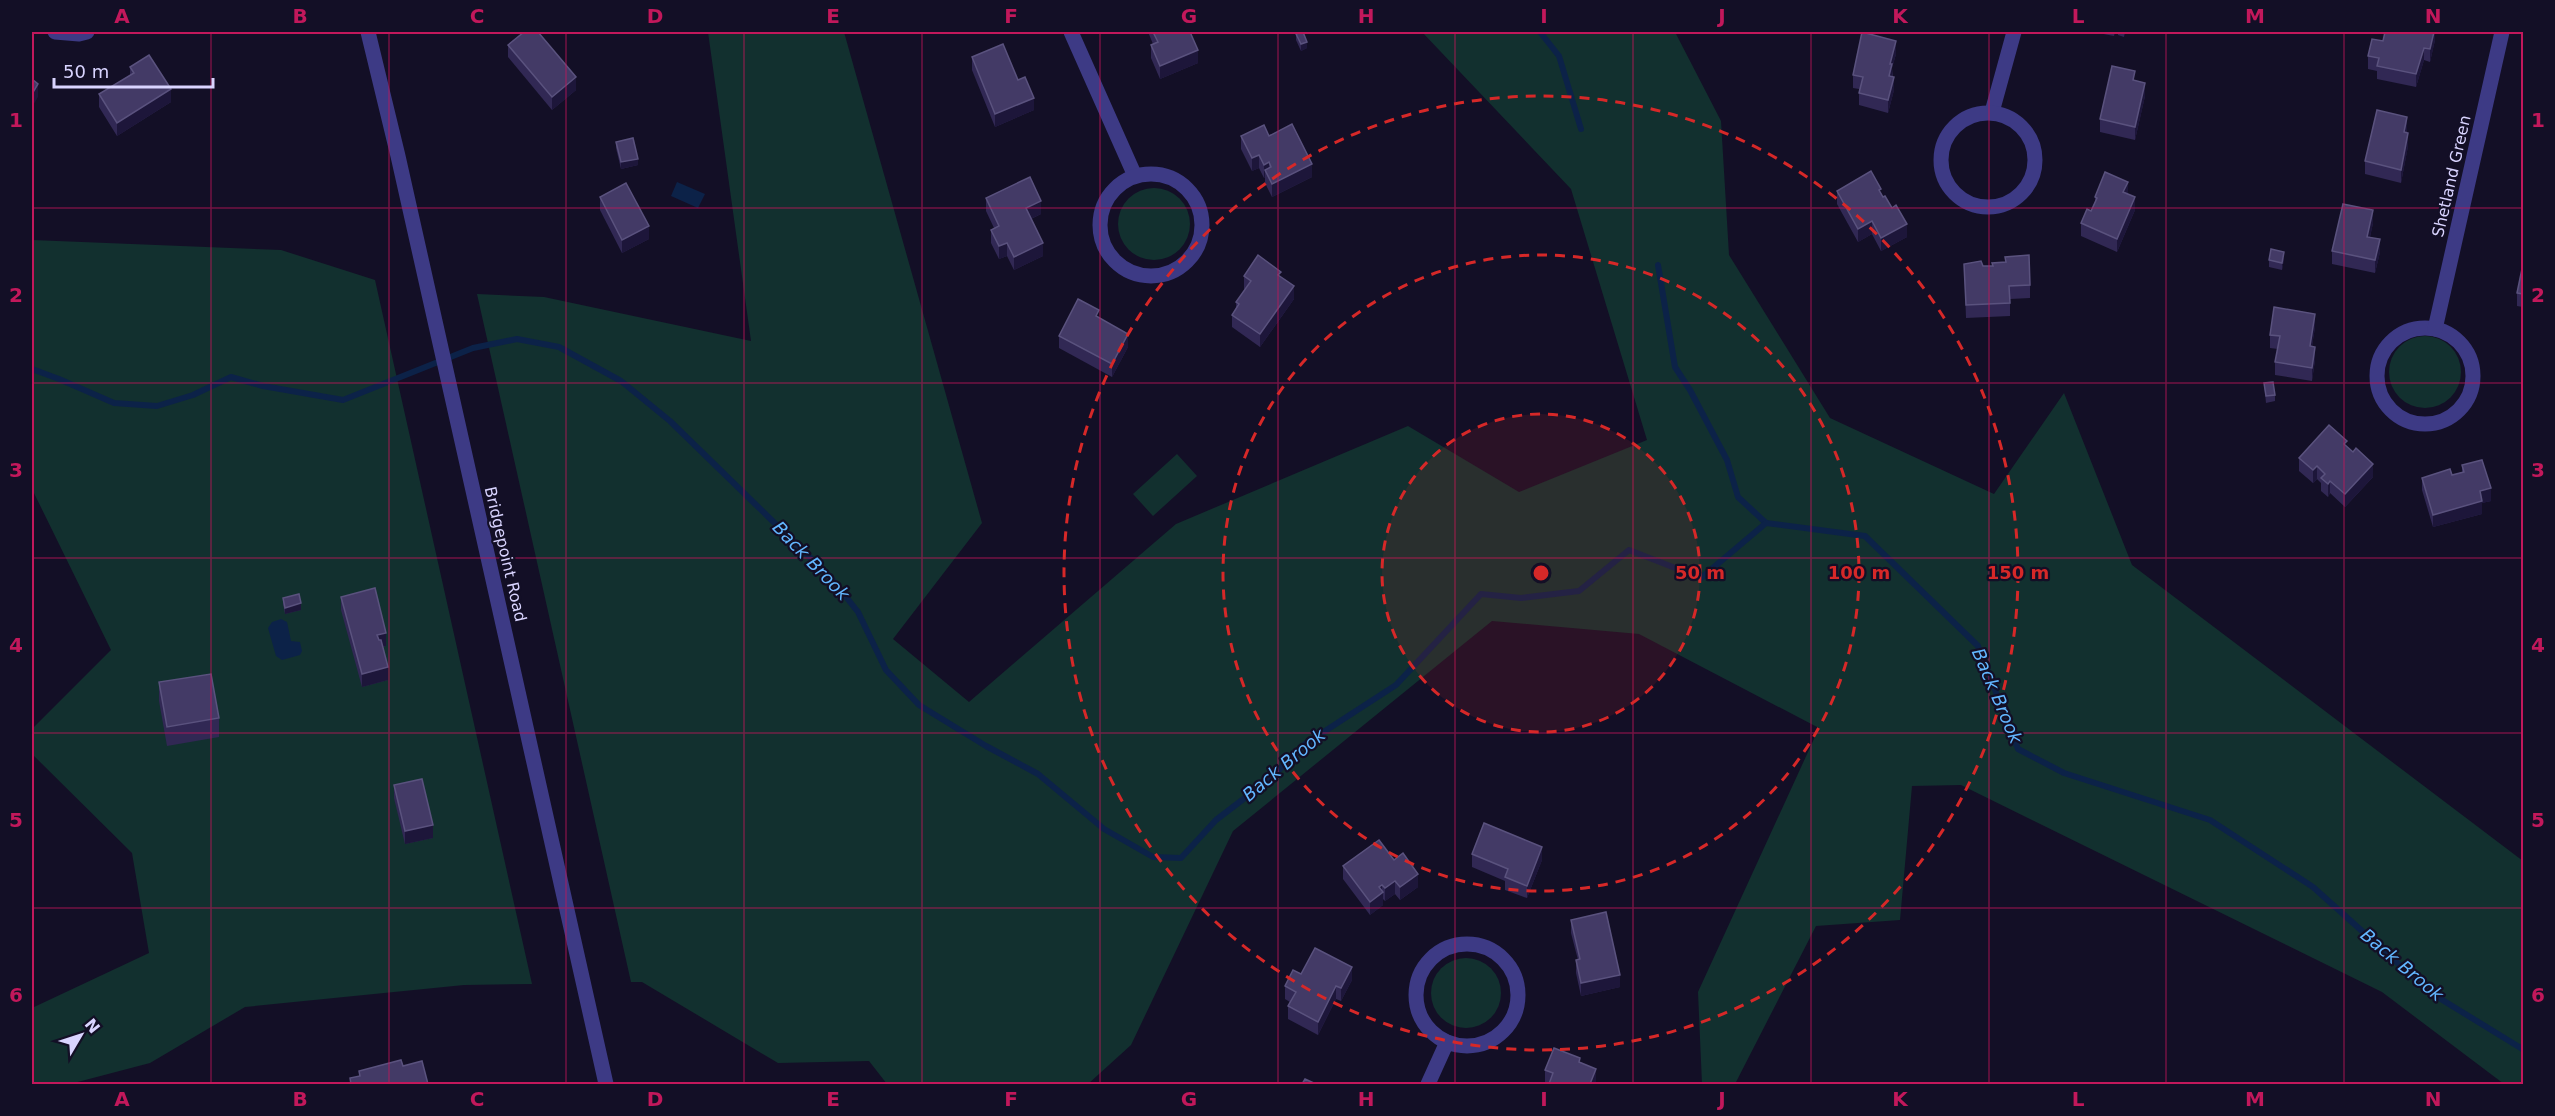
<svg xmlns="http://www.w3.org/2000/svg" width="2555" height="1116" viewBox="0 0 2555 1116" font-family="'DejaVu Sans',sans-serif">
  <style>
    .green { fill: #12302f }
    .water { fill: #0c2248 }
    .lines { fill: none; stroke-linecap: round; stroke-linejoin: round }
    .stream { stroke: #0c2248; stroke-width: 6 }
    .minor { stroke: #3d3a85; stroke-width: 15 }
    .tertiary { stroke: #3d3a85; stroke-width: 15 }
    .wall { fill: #312854 }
    .shaded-wall { fill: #1d163a }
    .building { fill: #433a66; stroke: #5a527e; stroke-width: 1.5 }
    .grid { fill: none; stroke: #c2185b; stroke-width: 1.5; stroke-opacity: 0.55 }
    .ring { fill: none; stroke: #d62828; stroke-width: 3; stroke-dasharray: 10 8 }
    .labels { text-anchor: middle; stroke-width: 4.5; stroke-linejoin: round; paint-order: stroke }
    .street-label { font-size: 16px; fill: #d9d4ff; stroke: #130f26 }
    .water-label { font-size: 18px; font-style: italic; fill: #62b6ff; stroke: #130f26 }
    .centre { fill: #d62828; stroke: #130f26; stroke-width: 3 }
    .ring-label { font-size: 18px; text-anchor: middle; font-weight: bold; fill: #d62828; stroke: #130f26; stroke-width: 4.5; stroke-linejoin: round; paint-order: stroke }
    .neatline { fill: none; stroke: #c2185b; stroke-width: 2 }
    .grid-label { font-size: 20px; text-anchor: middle; font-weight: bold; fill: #c2185b }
  </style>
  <rect width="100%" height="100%" fill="#130f26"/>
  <!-- green -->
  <g class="green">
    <polygon points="708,32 844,32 982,523 893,639 969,702 1176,524 1408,426 1519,492 1647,440 1571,189 1422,32 1675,32 1721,121 1729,255 1830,418 1994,494 2064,393 2132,565 2523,861 2523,1084 2504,1084 2382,992 1961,785 1912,786 1900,920 1816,926 1735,1084 1702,1084 1698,992 1819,728 1639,634 1492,621 1233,831 1131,1045 1088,1084 887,1084 869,1061 778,1063 642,982 631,982 477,294 544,297 751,341"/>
    <circle cx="1154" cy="224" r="36"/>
    <polygon points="32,240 281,250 375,280 532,984 464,985 245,1007 150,1063 70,1084 32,1084 32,1008 149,953 132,853 32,754 32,729 111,650 32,489"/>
    <circle cx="2425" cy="372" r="36"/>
    <polygon points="1177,454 1197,476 1153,516 1133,494"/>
    <circle cx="1466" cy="993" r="35"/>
  </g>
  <!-- water -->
  <g class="water">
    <polygon points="677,182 705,194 698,208 671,196"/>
    <polygon points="281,619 287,622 291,641 300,642 302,651 300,655 282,660 276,656 268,628 272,622"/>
  </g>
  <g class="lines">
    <!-- stream -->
    <g class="stream">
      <polyline points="1540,32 1559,56 1581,129"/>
      <polyline points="1658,265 1675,367 1690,390 1727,460 1738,497 1766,523"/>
      <polyline points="32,369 59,379 114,403 157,406 193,395 231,377 263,386 343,400 473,348 517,339 559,347 621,381 670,421 831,578 858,612 886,670 919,705 986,746 1038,774 1104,829 1153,857 1181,858 1216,820 1271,778 1305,744 1396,685 1481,594 1521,598 1579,591 1629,550 1701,578 1766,523 1865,536 1978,646 2018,749 2064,773 2210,820 2313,887 2431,993 2524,1050"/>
    </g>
    <!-- minor -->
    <g class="minor">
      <polyline points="55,32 79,34 87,32"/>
      <polyline points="1071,32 1135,176"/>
      <polyline points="1992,112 2014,32"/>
      <circle cx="1988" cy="160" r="47"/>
      <circle cx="1151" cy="225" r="51"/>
      <circle cx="2425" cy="376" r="48"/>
      <polyline points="2435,329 2502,32"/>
      <circle cx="1467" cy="995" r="51"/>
      <polyline points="1428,1084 1447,1042"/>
    </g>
    <!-- tertiary -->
    <polyline class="tertiary" points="368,32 398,156 606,1084"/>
  </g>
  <!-- wall -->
  <g class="wall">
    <polygon points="1148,32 1190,32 1198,63 1160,79 1151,58 1151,45 1153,44"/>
    <polygon points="2093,32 2115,32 2114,36"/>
    <polygon points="2118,32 2125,32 2124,37 2118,35"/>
    <polygon points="2435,32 2435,40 2430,62 2424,60 2416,87 2377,79 2377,71 2368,69 2368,56 2383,41"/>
    <polygon points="1296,34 1307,48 1301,51 1296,40"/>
    <polygon points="508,45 576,90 552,110 508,57"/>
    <polygon points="1896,54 1892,68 1894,90 1888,113 1859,105 1859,89 1853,88 1853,75"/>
    <polygon points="972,57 1018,80 1034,110 995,127 972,70"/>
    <polygon points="130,67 171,102 117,136 99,107 99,94 130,75"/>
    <polygon points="2135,80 2145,96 2135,140 2100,132 2100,119"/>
    <polygon points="2407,130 2407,133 2408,146 2401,183 2365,174 2365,161"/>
    <polygon points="1241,136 1269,136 1312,177 1272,197 1265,183 1265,177 1264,178 1259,168 1252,171 1241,149"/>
    <polygon points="616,142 638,165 621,169 616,148"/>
    <polygon points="1837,191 1881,194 1907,237 1881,251 1872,234 1858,242 1837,204"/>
    <polygon points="2128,194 2135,210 2117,252 2081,236 2081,223 2091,211 2095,203 2095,197"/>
    <polygon points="600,197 649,239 622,253 600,210"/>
    <polygon points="986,198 1041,214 1031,219 1043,256 1014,270 1007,256 999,259 991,243 991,230 994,228 986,211"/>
    <polygon points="2373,223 2370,237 2380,252 2375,273 2332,264 2332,251"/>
    <polygon points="2284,259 2282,270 2269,267 2269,260"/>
    <polygon points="1964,264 1983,266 2030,285 2030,298 2010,299 2010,316 1966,318"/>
    <polygon points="2523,264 2523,307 2517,306 2517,293"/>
    <polygon points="1244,276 1281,277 1294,299 1260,347 1232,327 1232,315 1236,309 1236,302 1245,290 1244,289"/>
    <polygon points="2315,327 2312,346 2315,360 2312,381 2275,375 2275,362 2278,349 2270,348 2270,335"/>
    <polygon points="1059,336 1128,347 1112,377 1059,348"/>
    <polygon points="2264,383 2275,395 2275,401 2266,403"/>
    <polygon points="2347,447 2373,477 2345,507 2330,493 2328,497 2321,491 2321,483 2317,479 2313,483 2299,471 2299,458"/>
    <polygon points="2462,465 2491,501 2482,503 2482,514 2433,527 2422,490 2422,478 2452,475 2462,472"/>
    <polygon points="341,597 386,646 383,647 388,680 362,687 341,610"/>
    <polygon points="283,598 301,610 285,614 283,604"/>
    <polygon points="159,682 219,718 219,737 167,746 159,701"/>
    <polygon points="394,785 433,838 405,844 394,798"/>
    <polygon points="1472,854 1542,860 1527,898 1505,890 1505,881 1472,867"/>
    <polygon points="1394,860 1418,887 1400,900 1395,894 1385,901 1383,899 1383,905 1370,915 1343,879 1343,866"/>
    <polygon points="1571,920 1620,987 1581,996 1576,973 1576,960 1578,960 1571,933"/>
    <polygon points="1352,980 1341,1001 1336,999 1318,1035 1288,1019 1288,1006 1290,1002 1285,999 1285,986"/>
    <polygon points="1580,1063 1596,1082 1595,1084 1549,1084 1545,1083 1545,1070"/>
  </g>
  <!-- shaded-wall -->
  <g class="shaded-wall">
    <polygon points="2434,32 2435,32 2435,40 2430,62 2430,49"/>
    <polygon points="1896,41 1896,54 1892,68 1892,77 1889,89 1890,64"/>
    <polygon points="1307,42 1307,48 1301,51 1301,44"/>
    <polygon points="2424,48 2424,60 2416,87 2416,74"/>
    <polygon points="1198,50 1198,63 1160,79 1160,66"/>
    <polygon points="576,77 576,90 552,110 552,97"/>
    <polygon points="1894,77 1894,90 1888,113 1888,100"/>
    <polygon points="2145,83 2145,96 2135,140 2135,127"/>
    <polygon points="38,84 38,97 32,107 32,94"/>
    <polygon points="171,89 171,102 117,136 117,123"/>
    <polygon points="1034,98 1034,110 995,127 995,114"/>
    <polygon points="2407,117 2407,130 2404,145 2404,132"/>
    <polygon points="2408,133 2408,146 2401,183 2401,170"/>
    <polygon points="1259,155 1259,168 1252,171 1252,158"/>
    <polygon points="638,159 638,165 621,169 621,162"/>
    <polygon points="1269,162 1269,175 1265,170 1265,177 1264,178 1264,165"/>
    <polygon points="1312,164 1312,177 1272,197 1272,184"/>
    <polygon points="2128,182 2128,195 2123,192"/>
    <polygon points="2135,197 2135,210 2117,252 2117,239"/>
    <polygon points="1041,201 1041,214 1026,221 1026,208"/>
    <polygon points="2373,210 2373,223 2367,250 2367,237"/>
    <polygon points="1872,221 1872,234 1858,242 1858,229"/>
    <polygon points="1907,224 1907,237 1881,251 1881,238"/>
    <polygon points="649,226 649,239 622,253 622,240"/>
    <polygon points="2380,239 2380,252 2375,273 2375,260"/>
    <polygon points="1007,243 1007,256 999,259 999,246"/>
    <polygon points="1043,243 1043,256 1014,270 1014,257"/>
    <polygon points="2284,252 2284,259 2282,270 2282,263"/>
    <polygon points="1294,286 1294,299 1260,347 1260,334"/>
    <polygon points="2315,314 2315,327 2310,359 2310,346"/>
    <polygon points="1128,334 1128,347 1112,377 1112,364"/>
    <polygon points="2315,347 2315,360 2312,381 2312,368"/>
    <polygon points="2373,464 2373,477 2345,507 2345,494"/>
    <polygon points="2317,466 2317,479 2313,483 2313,470"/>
    <polygon points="2330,481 2330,493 2328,497 2328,484"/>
    <polygon points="2491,488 2491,501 2482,503 2482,514 2433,527 2433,515 2480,491"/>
    <polygon points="301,603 301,610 285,614 285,608"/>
    <polygon points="386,633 386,646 377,648 377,635"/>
    <polygon points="388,667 388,680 362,687 362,674"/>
    <polygon points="433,825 433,838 405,844 405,831"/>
    <polygon points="1542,847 1542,860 1527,898 1527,886"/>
    <polygon points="1418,874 1418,887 1400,900 1400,887"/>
    <polygon points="1395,881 1395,894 1385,901 1385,888"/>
    <polygon points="1382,885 1382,893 1383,892 1383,905 1370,915 1370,902 1379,887"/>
    <polygon points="1352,967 1352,980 1341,1001 1341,988"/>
    <polygon points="1620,975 1620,987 1581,996 1581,983"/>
    <polygon points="1336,986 1336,999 1318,1035 1318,1022"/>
    <polygon points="1596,1069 1596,1082 1595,1084 1590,1084"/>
  </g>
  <!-- building -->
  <g class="building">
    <polygon points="524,32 538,32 576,77 552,97 508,45"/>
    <polygon points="1153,32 1190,32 1198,50 1160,66 1151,45 1158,42"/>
    <polygon points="1301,32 1303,32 1307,42 1301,44 1296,34"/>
    <polygon points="1862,32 1896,41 1890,64 1892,64 1889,76 1894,77 1888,100 1859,93 1863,77 1853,75"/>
    <polygon points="2385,32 2434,32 2430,49 2424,48 2416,74 2377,66 2379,58 2368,56 2372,39 2383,41"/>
    <polygon points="1003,44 1018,80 1025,77 1034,98 995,114 972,57"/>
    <polygon points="149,55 171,89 117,123 99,94 134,73 130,67"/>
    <polygon points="2112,66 2135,71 2133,80 2145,83 2135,127 2100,119"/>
    <polygon points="32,79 38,84 32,94"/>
    <polygon points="2377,110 2407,117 2404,132 2408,133 2401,170 2365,161"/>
    <polygon points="1292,124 1312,164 1272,184 1265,170 1271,167 1269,162 1264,165 1259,155 1252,158 1241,136 1264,125 1269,136"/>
    <polygon points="633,138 638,159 621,162 616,142"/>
    <polygon points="1871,171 1881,189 1879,190 1883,197 1885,196 1892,208 1896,205 1907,224 1881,238 1872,221 1858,229 1837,191"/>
    <polygon points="2105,172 2128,182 2123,192 2135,197 2117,239 2081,223 2087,209 2091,211 2097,198 2095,197"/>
    <polygon points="1030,177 1041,201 1026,208 1043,243 1014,257 1007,243 999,246 991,230 999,226 986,198"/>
    <polygon points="626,183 649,226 622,240 600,197"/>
    <polygon points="2343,204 2373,210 2367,237 2380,239 2375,260 2332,251"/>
    <polygon points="2271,249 2284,252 2282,263 2269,260"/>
    <polygon points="1258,255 1281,272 1278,275 1294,286 1260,334 1232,315 1239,304 1236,302 1251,281 1244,276"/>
    <polygon points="2029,255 2030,285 2009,286 2010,303 1966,305 1964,264 1981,261 1983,266 1993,266 1992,263 2006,262 2005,257"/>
    <polygon points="2523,264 2523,294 2517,293"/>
    <polygon points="1078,299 1099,310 1096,316 1128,334 1112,364 1059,336"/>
    <polygon points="2274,307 2315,314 2310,346 2315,347 2312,368 2275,362 2280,336 2270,335"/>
    <polygon points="2273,382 2275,395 2266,396 2264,383"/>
    <polygon points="2329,425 2347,441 2344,444 2353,452 2356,448 2373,464 2345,494 2330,481 2328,484 2321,478 2325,474 2317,466 2313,470 2299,458"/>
    <polygon points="2482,460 2491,488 2480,491 2482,501 2433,515 2422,478 2450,469 2452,475 2464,472 2462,465"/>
    <polygon points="375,588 386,633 377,635 379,640 381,640 388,667 362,674 341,597"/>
    <polygon points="299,594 301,603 285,608 283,598"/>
    <polygon points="211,674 219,718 167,727 159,682"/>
    <polygon points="422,779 433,825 405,831 394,785"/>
    <polygon points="1484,823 1542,847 1527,886 1505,877 1508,869 1472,854"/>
    <polygon points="1379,840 1394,860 1403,853 1418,874 1400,887 1395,881 1385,888 1382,885 1379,887 1383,892 1370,902 1343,866"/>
    <polygon points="1606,912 1620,975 1581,983 1576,960 1580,959 1571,920"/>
    <polygon points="1315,948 1352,967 1341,988 1336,986 1318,1022 1288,1006 1296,992 1285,986 1293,970 1301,974"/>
    <polygon points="1554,1048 1580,1058 1579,1062 1596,1069 1590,1084 1549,1084 1553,1073 1545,1070"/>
    <polygon points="401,1060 403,1066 422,1061 428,1084 351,1084 350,1078 360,1076 359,1071"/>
    <polygon points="1305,1079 1316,1084 1302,1084"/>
  </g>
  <!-- grid -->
  <path class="grid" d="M 211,32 L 211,1084M 389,32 L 389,1084M 566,32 L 566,1084M 744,32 L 744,1084M 922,32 L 922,1084M 1100,32 L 1100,1084M 1278,32 L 1278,1084M 1455,32 L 1455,1084M 1633,32 L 1633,1084M 1811,32 L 1811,1084M 1989,32 L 1989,1084M 2166,32 L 2166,1084M 2344,32 L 2344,1084M 32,208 L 2524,208M 32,383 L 2524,383M 32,558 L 2524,558M 32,733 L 2524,733M 32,908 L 2524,908"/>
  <!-- distance rings -->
  <circle cx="1541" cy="573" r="159" fill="#d62828" fill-opacity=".12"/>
  <g class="ring">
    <circle cx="1541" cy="573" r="159"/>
    <circle cx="1541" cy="573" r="318"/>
    <circle cx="1541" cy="573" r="477"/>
  </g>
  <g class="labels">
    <!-- street labels -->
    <g class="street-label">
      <text transform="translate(2451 176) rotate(-77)" y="6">Shetland Green</text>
      <text transform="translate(506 554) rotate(77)" y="6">Bridgepoint Road</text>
    </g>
    <!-- water labels -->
    <g class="water-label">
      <text transform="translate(811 561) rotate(46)" y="6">Back Brook</text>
      <text transform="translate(1997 696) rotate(67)" y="6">Back Brook</text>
      <text transform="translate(1284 765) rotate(-40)" y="6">Back Brook</text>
      <text transform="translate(2402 965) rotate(40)" y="6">Back Brook</text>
    </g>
  </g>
  <circle cx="1541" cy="573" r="9" class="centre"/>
  <g class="ring-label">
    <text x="1700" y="579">50 m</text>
    <text x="1859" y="579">100 m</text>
    <text x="2018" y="579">150 m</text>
  </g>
  <!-- border -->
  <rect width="2555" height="1116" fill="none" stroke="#130f26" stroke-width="66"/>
  <!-- north arrow -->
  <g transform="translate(81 1035) rotate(51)" stroke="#130f26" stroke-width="4.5" paint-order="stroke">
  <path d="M0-4.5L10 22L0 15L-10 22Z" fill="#d9d4ff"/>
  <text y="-9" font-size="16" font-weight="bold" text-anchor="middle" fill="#d9d4ff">N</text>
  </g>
  <!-- scale -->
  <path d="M54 78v9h159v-9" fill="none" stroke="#d9d4ff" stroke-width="3"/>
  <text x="63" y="78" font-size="18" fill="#d9d4ff" stroke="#130f26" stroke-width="4.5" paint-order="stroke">50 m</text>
  <rect x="33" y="33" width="2489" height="1050" class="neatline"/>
  <g class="grid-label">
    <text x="122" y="23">A</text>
    <text x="300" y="23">B</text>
    <text x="477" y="23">C</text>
    <text x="655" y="23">D</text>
    <text x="833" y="23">E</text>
    <text x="1011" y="23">F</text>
    <text x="1189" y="23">G</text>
    <text x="1366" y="23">H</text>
    <text x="1544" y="23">I</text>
    <text x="1722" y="23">J</text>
    <text x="1900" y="23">K</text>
    <text x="2078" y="23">L</text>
    <text x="2255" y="23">M</text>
    <text x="2433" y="23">N</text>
    <text x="16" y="127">1</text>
    <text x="2538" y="127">1</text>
    <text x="16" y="302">2</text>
    <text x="2538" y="302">2</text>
    <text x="16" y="477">3</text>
    <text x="2538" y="477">3</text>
    <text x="16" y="652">4</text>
    <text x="2538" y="652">4</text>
    <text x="16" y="827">5</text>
    <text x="2538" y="827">5</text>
    <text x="16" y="1002">6</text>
    <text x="2538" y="1002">6</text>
    <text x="122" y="1106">A</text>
    <text x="300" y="1106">B</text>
    <text x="477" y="1106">C</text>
    <text x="655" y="1106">D</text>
    <text x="833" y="1106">E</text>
    <text x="1011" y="1106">F</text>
    <text x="1189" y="1106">G</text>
    <text x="1366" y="1106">H</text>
    <text x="1544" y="1106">I</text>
    <text x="1722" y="1106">J</text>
    <text x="1900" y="1106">K</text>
    <text x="2078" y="1106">L</text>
    <text x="2255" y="1106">M</text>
    <text x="2433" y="1106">N</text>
  </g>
</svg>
